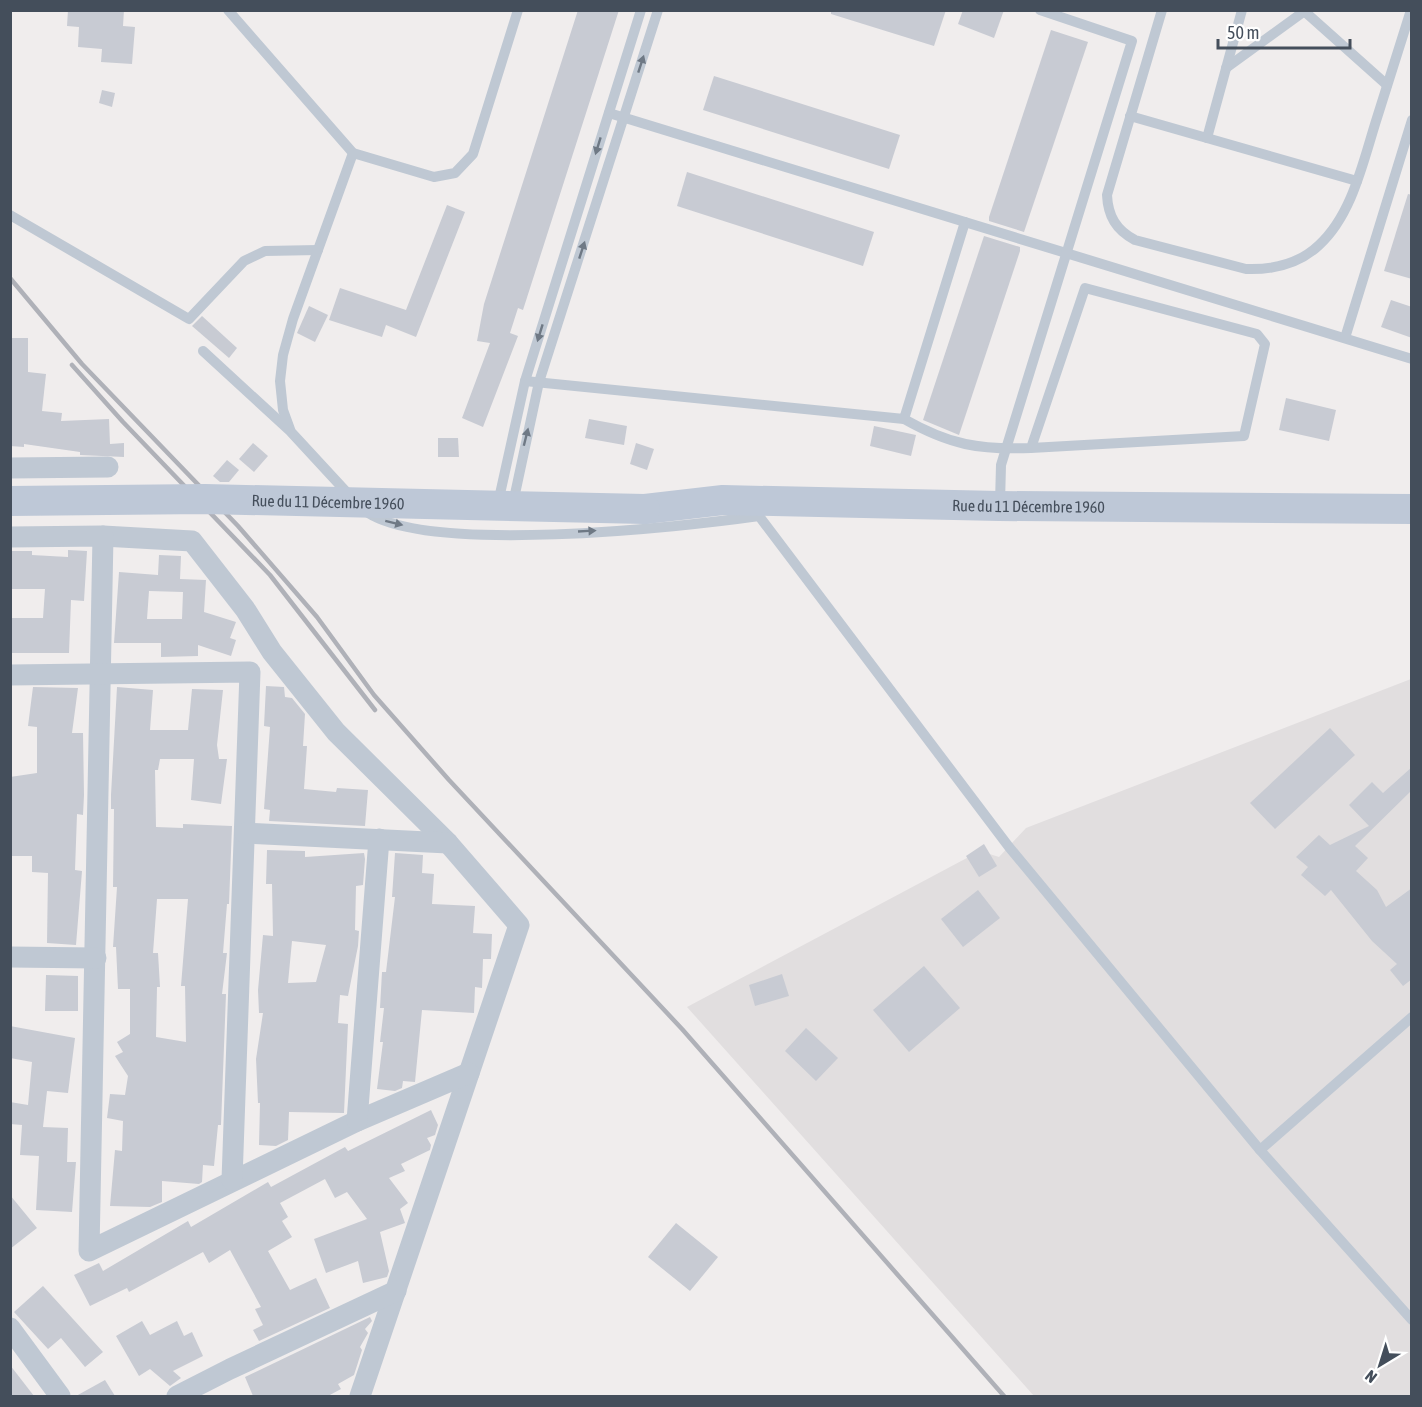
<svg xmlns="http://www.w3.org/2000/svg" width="1422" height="1407" viewBox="0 0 1422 1407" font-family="'Asap Condensed',sans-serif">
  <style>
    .education { fill: #e1dedf }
    .building { fill: #c8cbd3; fill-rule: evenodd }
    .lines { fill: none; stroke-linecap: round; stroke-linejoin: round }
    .lane { stroke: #bfc8d3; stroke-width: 10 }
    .street { stroke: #bfc8d3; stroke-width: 21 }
    .secondary { stroke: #bec8d7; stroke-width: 30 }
    .rail { stroke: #afb1b8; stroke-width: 4.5 }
    .secondary-bridge { stroke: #bec8d7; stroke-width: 30 }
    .oneway { fill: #6f7985 }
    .labels { text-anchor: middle; stroke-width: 4.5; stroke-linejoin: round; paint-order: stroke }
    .street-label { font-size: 16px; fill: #444e5b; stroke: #fff }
  </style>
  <rect width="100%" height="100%" fill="#f0eded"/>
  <!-- education -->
  <polygon class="education" points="1411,679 1411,1396 1034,1396 687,1007 980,851 999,857 1026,828"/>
  <!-- building -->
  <g class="building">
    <polygon points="68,10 124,10 123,26 135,27 132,64 101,62 102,49 78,47 79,27 67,26"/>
    <polygon points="578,10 619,10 523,310 518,308 510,333 518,336 483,427 462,418 490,343 477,341 484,304"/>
    <polygon points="831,10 946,10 934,46 831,14"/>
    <polygon points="963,10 1004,10 994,38 958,24"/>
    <polygon points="1051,30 1088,42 1024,232 989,221 989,217"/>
    <polygon points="714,76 900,135 889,169 703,110"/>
    <polygon points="102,90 115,93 112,107 99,103"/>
    <polygon points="687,172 874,232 863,266 677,206"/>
    <polygon points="1408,194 1412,195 1412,279 1384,271"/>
    <polygon points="447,205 465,212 416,337 386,325 382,337 329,320 340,288 406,310"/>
    <polygon points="984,236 1020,247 1020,251 959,435 923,420"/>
    <polygon points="1391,300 1412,307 1412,338 1381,327"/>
    <polygon points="309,306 328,315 315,342 297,333"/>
    <polygon points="202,316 237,348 229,358 192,326"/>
    <polygon points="10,338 28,338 28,372 46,374 42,411 62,413 61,421 109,419 110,444 124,443 124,457 80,455 80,452 24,444 24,447 10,446"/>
    <polygon points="1286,398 1336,410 1329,441 1279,430"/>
    <polygon points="589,419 627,426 624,445 585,438"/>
    <polygon points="874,426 916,435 911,456 870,446"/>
    <polygon points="438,438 458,438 459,457 438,457"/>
    <polygon points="253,443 268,456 254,472 239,459"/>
    <polygon points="636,443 654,449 647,470 630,464"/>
    <polygon points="227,460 239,470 229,482 220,482 213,476"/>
    <polygon points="68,550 87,551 84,601 71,600 69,653 10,653 10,618 43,618 45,589 10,589 10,551 32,551 32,555 68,557"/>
    <path d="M 159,555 L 181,556 L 180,579 L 206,580 L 204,612 L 236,622 L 230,638 L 236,640 L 231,656 L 198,645 L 198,656 L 161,657 L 161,643 L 114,643 L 119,572 L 158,575 ZM 149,591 L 183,592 L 182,619 L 147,619 Z"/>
    <polygon points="266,686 284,687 285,697 292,698 305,714 303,746 307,746 304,789 336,792 337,788 368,790 365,826 269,821 270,810 264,809 270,727 264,726"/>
    <polygon points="33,687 78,688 72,733 83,733 84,795 83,815 77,814 75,870 82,871 76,945 47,943 48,873 32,872 32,856 10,856 10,777 37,773 37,727 28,726"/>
    <path d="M 117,687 L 153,690 L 150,730 L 188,730 L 192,689 L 223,690 L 217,745 L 219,759 L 227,759 L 221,804 L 191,800 L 194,759 L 160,759 L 158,770 L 155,770 L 156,827 L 183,828 L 183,824 L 232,826 L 229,904 L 227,904 L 223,953 L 227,953 L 222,994 L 226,994 L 221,1125 L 218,1125 L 214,1166 L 203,1165 L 202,1182 L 199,1184 L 162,1181 L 162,1202 L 150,1207 L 110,1206 L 115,1150 L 122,1151 L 123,1121 L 107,1118 L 110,1094 L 125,1095 L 128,1076 L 115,1056 L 123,1052 L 117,1042 L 130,1034 L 130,989 L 118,989 L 116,947 L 113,947 L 117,887 L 113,887 L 114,809 L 111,809 L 111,795 ZM 157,899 L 188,899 L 181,986 L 185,986 L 186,1042 L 156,1037 L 157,987 L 160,987 L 158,953 L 153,953 Z"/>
    <polygon points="1330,728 1355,755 1275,829 1250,803"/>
    <polygon points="1412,767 1412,790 1355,846 1368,858 1356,871 1377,890 1386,907 1412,888 1412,979 1403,986 1390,970 1397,964 1372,941 1331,890 1325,896 1301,875 1308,867 1296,857 1319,835 1330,845 1369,826 1349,805 1372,782 1383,793"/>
    <polygon points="984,844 997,866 979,877 966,856"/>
    <path d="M 267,850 L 305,851 L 305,857 L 364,853 L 365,859 L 363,885 L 356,886 L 355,930 L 359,931 L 358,946 L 348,996 L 340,995 L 338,1023 L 348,1024 L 344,1113 L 289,1112 L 288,1140 L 276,1146 L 259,1145 L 260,1103 L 258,1103 L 256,1059 L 263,1013 L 259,1013 L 258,990 L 263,935 L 273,936 L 272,884 L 266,884 ZM 292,941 L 326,945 L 316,982 L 288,983 Z"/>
    <polygon points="395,853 423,855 422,873 434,874 432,904 475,906 473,933 492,934 491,959 483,959 482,988 475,987 474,1013 422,1010 415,1082 403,1081 402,1088 395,1091 377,1089 383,1042 380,1042 384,1008 380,1008 382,972 386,972 395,897 392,897"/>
    <polygon points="978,890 1000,918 963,947 941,919"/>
    <polygon points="924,966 960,1008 909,1052 873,1010"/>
    <polygon points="782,974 789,996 755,1006 749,985"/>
    <polygon points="46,975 78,976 78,1011 45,1011"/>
    <polygon points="10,1026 75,1038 68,1093 47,1091 43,1127 68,1128 67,1162 76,1162 72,1212 36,1210 39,1156 20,1155 22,1125 10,1124 10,1102 28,1105 32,1062 10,1058"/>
    <polygon points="806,1028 838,1058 816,1081 785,1051"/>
    <polygon points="431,1110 438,1125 435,1135 427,1138 431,1145 430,1150 401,1164 405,1171 389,1178 408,1203 400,1209 405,1223 380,1232 389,1271 387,1277 363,1283 358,1261 326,1273 314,1239 367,1219 347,1192 335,1198 325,1179 280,1203 288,1217 282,1221 292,1237 268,1251 290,1290 316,1278 330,1308 259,1341 253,1330 263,1325 255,1309 261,1307 230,1250 209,1263 203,1252 129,1292 127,1288 90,1306 74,1275 99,1263 103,1271 188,1221 191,1227 268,1182 271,1187 345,1147 348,1151"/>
    <polygon points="10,1195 37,1228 10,1249"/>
    <polygon points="676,1223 718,1257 690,1291 648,1257"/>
    <polygon points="43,1286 103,1352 85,1367 61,1338 48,1349 14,1312"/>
    <polygon points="370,1317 372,1321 365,1329 368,1333 360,1347 362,1350 354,1375 338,1384 341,1389 328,1396 253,1396 245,1377"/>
    <polygon points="142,1321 150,1335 177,1321 184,1336 192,1332 203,1356 173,1371 181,1378 170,1386 150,1369 139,1376 116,1336"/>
    <polygon points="10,1365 34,1396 10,1396"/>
    <polygon points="105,1380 115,1396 76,1396"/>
  </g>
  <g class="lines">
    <!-- lane -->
    <g class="lane">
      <polyline points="228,10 353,153 434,177 455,173 473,154 518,10"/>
      <path d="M 1162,10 L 1107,195 C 1108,216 1116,230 1135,240 L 1246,269 C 1273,270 1299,264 1319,245 C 1352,215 1363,162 1376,121 C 1388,84 1399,47 1411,10"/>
      <polyline points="1303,10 1387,85"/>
      <polyline points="1226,68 1306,10"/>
      <polyline points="609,113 1412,359"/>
      <polyline points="1130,116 1357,181"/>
      <polyline points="1207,138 1242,10"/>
      <polyline points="10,215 189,319 244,261 265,251 318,250"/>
      <polyline points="1345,338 1412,120"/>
      <polyline points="203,351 289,430"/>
      <polyline points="525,381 904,419 965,222"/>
      <path d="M 904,419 C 950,445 979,450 1031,448 L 1244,436 L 1265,344 L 1257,334 L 1085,288 L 1031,448"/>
      <polyline points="500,494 525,381 641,10"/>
      <polyline points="515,494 539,382 658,10"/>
      <polyline points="351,497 291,432 283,410 280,381 283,355 293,319 353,153"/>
      <polyline points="1000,503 1001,465 1132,41 1040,10"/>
      <path d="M 364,510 C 423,556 682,527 759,516 L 1009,847 L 1260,1150 L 1412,1320"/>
      <polyline points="1260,1150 1412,1017"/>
    </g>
    <!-- street -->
    <g class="street">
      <polyline points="10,468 108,467"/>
      <polyline points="103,536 192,541 245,609 272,652 336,732 448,843 519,925 360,1396"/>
      <polyline points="10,537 103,536 89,1251 357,1121 469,1073"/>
      <polyline points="10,675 250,672 232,1180"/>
      <polyline points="245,833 448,843"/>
      <polyline points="10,957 96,958"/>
      <polyline points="357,1121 379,839"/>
      <polyline points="10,1328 60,1396"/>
      <polyline points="177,1396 230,1369 396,1291"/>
    </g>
    <!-- secondary -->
    <path class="secondary" id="s1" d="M 645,509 L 723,500 L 999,506 L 1412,509"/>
    <!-- rail -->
    <g class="rail">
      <polyline points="10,278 82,364 238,526 317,617 374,695 449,780 682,1029 1004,1396"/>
      <polyline points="72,365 123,422 270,575 375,710"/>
    </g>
    <!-- secondary-bridge -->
    <path class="secondary-bridge" id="s2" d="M 10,501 L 205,499 L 645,509"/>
  </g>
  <!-- one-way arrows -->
  <defs><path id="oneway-solid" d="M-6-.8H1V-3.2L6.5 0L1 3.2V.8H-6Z" transform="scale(1.5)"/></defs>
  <g class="oneway">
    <use href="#oneway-solid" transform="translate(641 64) rotate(-72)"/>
    <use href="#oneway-solid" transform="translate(598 146) rotate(107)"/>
    <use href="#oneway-solid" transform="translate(582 250) rotate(-72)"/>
    <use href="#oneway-solid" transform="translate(540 333) rotate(107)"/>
    <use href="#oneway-solid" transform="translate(526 437) rotate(-76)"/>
    <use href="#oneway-solid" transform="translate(394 523) rotate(14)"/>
    <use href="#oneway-solid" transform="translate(587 531) rotate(-3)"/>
  </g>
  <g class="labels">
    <!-- street labels -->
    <g class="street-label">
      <text dy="6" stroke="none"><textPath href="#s2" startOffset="318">Rue du 11 Décembre 1960</textPath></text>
      <text dy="6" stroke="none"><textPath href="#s1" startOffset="384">Rue du 11 Décembre 1960</textPath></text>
    </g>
  </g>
  <!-- border -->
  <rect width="1422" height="1407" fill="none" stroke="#444e5b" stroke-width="24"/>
  <!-- north arrow -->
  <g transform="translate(1380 1365) rotate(218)" stroke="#ffffff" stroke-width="4.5" paint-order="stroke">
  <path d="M0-4.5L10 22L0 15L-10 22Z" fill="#444e5b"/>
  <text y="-9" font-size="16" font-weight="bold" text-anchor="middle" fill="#444e5b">N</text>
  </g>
  <!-- scale -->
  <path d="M1218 39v9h132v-9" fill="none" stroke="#444e5b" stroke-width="3"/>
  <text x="1227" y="39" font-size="18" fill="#444e5b" stroke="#ffffff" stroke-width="4.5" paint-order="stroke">50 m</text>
</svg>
